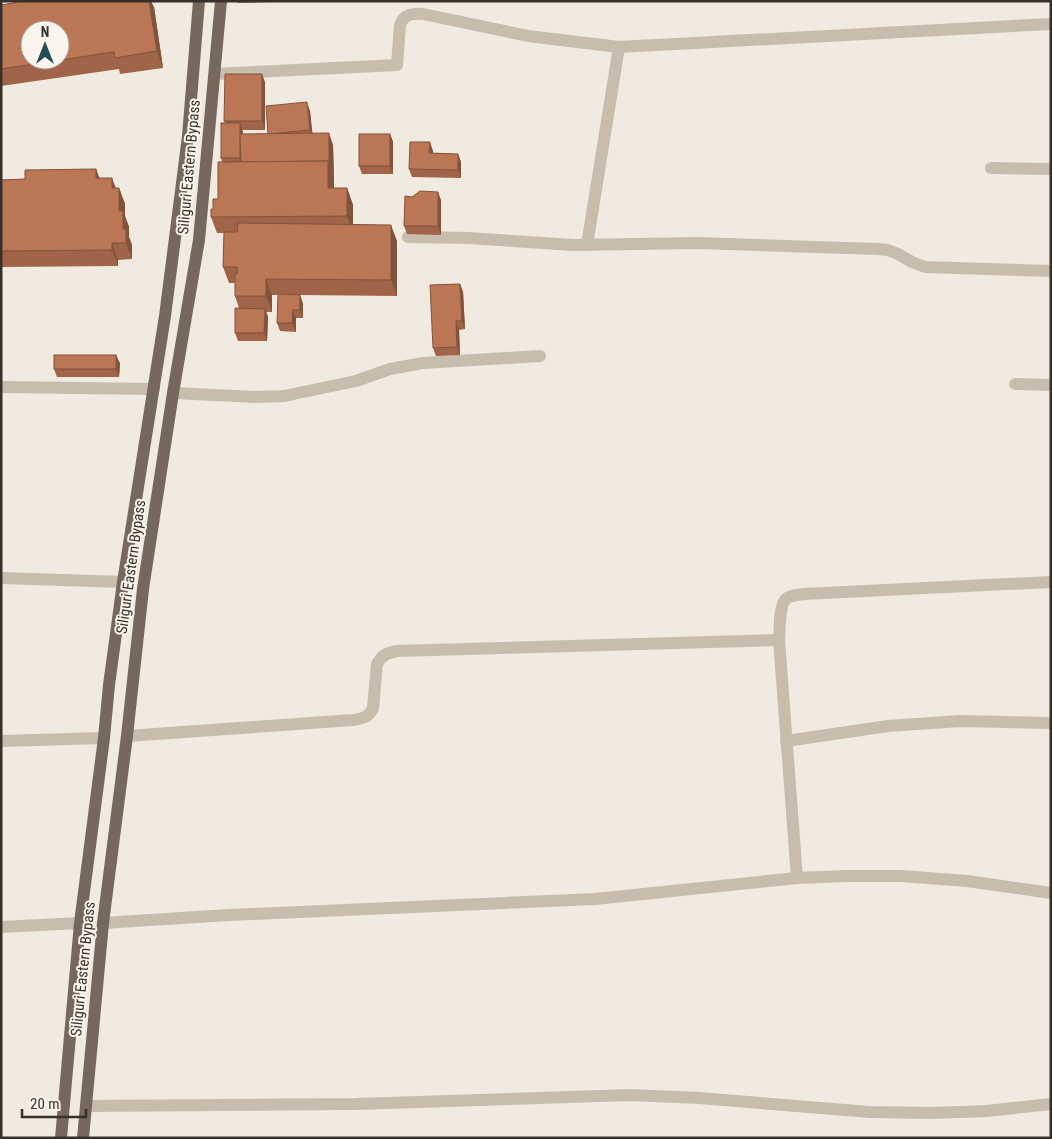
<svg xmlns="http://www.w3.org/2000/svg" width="1052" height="1139" viewBox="0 0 1052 1139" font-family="'Roboto Condensed',sans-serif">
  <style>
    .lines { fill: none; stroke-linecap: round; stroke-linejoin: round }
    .minor { stroke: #c8bcad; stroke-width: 12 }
    .primary { stroke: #77685e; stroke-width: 12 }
    .wall { fill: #a06549 }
    .shaded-wall { fill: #82533c }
    .building { fill: #ba7655; stroke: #82533c; fill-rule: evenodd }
    .labels { text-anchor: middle; stroke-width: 4; stroke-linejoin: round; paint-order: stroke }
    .street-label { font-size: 15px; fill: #37302b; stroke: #f9f4ec }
  </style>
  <rect width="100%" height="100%" fill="#f1eae0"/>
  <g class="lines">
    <!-- minor -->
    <g class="minor">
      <path d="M 215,74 L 397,65 L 400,25 C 404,14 412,13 423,14 L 528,36 L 619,47 L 1051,24"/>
      <polyline points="991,168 1051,169"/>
      <polyline points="408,237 468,238 574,245 698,243 877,249 888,250 898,254 912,262 925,267 1051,271"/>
      <polyline points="587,245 619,47"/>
      <polyline points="1015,384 1051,385"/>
      <polyline points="1,387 154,389"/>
      <polyline points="173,393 255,397 284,396 356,381 390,369 423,363 540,356"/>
      <polyline points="1,578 123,582"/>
      <path d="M 127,736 L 353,720 C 364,718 368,718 373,708 L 377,664 C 382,655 387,653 397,651 L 779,640"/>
      <polyline points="1,741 104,738"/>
      <polyline points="786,741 888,726 960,721 1051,723"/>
      <path d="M 797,878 L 779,640 C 780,630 779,608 785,600 C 789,595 798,595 804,594 L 1051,582"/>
      <polyline points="103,923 229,915 595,899 797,878 848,876 901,876 967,881 1051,893"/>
      <polyline points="1,927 80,923"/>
      <polyline points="86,1106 356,1104 630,1095 699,1098 870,1112 931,1113 987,1111 1051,1104"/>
    </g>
    <!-- primary -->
    <g class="primary">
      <polyline points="61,1138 80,923 104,738 109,685 123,582 165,316 175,238 188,136 199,1"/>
      <polyline points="83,1138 103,923 127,736 143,589 173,393 199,240 221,1"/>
    </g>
  </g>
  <!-- wall -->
  <g class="wall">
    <polygon points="238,1 301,1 238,3"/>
    <polygon points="1,5 154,7 163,68 120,74 119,69 1,86"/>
    <polygon points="265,82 265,130 242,130 243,134 268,134 310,111 312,133 333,145 334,188 347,188 353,205 353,224 397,241 397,296 300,295 303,304 303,318 296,318 296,332 280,331 277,323 278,295 272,295 272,312 266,312 268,317 267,341 238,341 235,333 239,308 235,296 235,283 229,283 223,267 224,233 217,233 211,217 218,199 222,162 221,158 225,123 224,121"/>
    <polygon points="390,134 393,142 393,174 362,174 359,166"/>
    <polygon points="433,151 433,153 458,154 461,162 461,178 412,177 409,169"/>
    <polygon points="96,169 99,178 116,188 119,188 125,204 125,216 129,227 129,237 132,245 132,259 118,260 118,266 1,267 1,180 25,179"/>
    <polygon points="441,200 441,235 407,234 404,226"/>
    <polygon points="460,284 463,292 465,329 459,330 460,355 436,356 433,348"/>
    <polygon points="120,363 119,377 57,377 54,369"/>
  </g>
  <!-- shaded-wall -->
  <g class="shaded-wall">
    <polygon points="149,1 151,1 154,7 163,68 157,51"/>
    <polygon points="262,74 265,82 265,130 262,121"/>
    <polygon points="307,102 310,111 313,138 310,130"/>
    <polygon points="240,123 243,132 243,164 242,164 240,158"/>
    <polygon points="329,133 333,145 334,176 329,163"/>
    <polygon points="390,134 393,142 393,174 390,166"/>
    <polygon points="430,142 433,151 432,161 429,153"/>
    <polygon points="458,154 461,162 461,178 458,170"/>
    <polygon points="328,161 334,177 334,205 328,188"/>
    <polygon points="96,169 102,185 96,178"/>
    <polygon points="112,178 118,194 112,188"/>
    <polygon points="119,188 125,204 125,216 129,227 129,237 132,245 132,259 126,243 119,211"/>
    <polygon points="347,188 353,205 353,233 347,216"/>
    <polygon points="438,192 441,200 441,235 438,226"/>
    <polygon points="391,225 397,241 397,296 391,280"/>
    <polygon points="112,243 118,260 118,266 112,250"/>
    <polygon points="266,279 272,295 272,312 266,296"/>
    <polygon points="460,284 463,292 465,329 462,321"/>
    <polygon points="300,295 303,304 303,318 300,310"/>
    <polygon points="265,309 268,317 267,341 264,333"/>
    <polygon points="293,310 296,318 296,332 292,323"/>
    <polygon points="456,321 459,330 460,355 457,347"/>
    <polygon points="116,355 120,363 119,377 116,369"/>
  </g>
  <!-- building -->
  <g class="building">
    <path d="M 24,1 L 149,1 L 157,51 L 115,58 L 114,52 L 1,69 L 1,5 ZM 30,30 L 60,30 L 60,60 L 30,60 Z"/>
    <polygon points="225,74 262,74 262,121 224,121"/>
    <polygon points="307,102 310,130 268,134 266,106"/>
    <rect x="221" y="123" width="19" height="35"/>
    <polygon points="329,133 329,163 328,161 241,162 240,134"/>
    <rect x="359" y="134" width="31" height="32"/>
    <polygon points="410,142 430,142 429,153 458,154 458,170 409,169"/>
    <polygon points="328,161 328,188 347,188 347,216 211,217 211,209 213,209 213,199 218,199 218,162"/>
    <polygon points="96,169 96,178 112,178 112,188 119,188 119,211 123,211 123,229 126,229 126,243 112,243 112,250 1,251 1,180 25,179 25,170"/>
    <polygon points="420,191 438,192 438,226 404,226 405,196 412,197"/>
    <polygon points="238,223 391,225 391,280 266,279 266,296 235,296 235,274 237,274 237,267 223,267 224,232 237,232"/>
    <polygon points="460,284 462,321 456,321 457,347 433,348 430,285"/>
    <polygon points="278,294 300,295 300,310 293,310 292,323 277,323"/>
    <polygon points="235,308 265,309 264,333 235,333"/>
    <rect x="54" y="355" width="62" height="14"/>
  </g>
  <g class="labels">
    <!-- street labels -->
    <g class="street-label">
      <text transform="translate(189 167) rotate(-85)" y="5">Siliguri Eastern Bypass</text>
      <text transform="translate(131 567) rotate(-82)" y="5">Siliguri Eastern Bypass</text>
      <text transform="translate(83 969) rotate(-84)" y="5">Siliguri Eastern Bypass</text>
    </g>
  </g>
  <!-- border -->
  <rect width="1052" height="1139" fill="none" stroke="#37302b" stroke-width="5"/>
  <!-- north arrow -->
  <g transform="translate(45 45)"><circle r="24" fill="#f9f4ec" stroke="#aba69f"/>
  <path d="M0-4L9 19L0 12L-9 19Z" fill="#244d55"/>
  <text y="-8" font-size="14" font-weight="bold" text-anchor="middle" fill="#37302b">N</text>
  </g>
  <!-- scale -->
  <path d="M22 1109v8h64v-8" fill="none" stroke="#37302b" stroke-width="2.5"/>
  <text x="30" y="1109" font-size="15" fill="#37302b" stroke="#f9f4ec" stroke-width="4" paint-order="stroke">20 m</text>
</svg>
